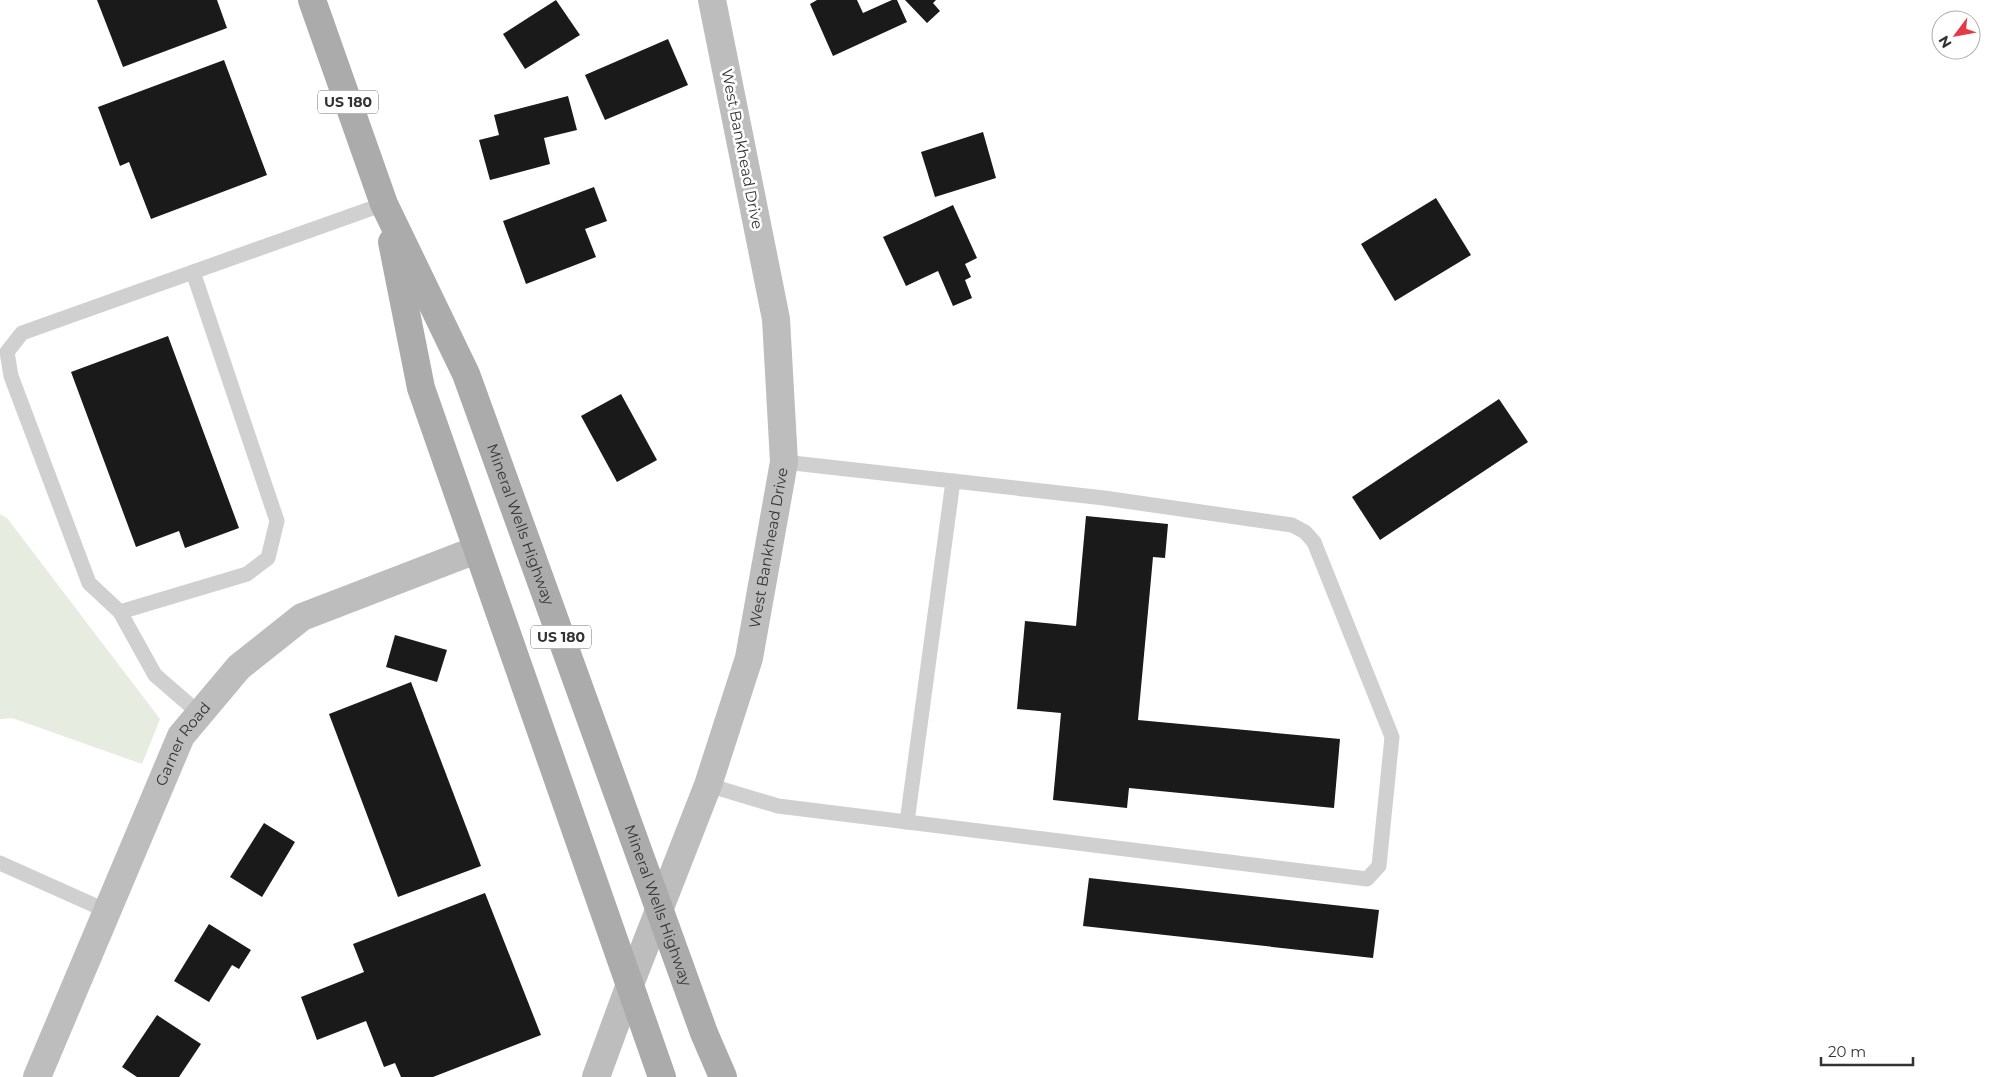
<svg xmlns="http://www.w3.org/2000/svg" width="1991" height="1077" viewBox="0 0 1991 1077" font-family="Montserrat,sans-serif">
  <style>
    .green { fill: #e6ecdf }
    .building { fill: #1a1a1a }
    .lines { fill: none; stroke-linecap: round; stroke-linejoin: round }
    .lane { stroke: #d0d0d0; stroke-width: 15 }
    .secondary { stroke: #bdbdbd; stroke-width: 28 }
    .primary { stroke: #ababab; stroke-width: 28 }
    .labels { text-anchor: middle; stroke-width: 5; stroke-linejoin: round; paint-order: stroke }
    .shield { fill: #fff; stroke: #707070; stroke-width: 1 }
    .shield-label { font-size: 14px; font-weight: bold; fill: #333 }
    .street-label { font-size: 15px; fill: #333; stroke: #fff }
  </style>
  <rect width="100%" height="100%" fill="#fff"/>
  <!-- green -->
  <polygon class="green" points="0,514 7,518 160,719 142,764 12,718 0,719"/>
  <!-- building -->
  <g class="building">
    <polygon points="97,0 217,0 227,28 123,67"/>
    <polygon points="556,0 580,35 525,69 503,34"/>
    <polygon points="817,0 857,0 863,13 892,0 897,0 907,22 833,56 810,4"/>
    <polygon points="905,0 936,0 933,3 940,11 927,23"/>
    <polygon points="668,39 688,85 605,120 585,75"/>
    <polygon points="224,60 267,175 151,219 129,162 120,166 98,107"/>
    <polygon points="568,96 577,130 544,138 550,164 490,180 479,140 499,135 494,115"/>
    <polygon points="983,132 996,178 935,197 921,152"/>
    <polygon points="594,187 607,221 585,229 596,257 526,284 503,221"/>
    <polygon points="1436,198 1471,255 1395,301 1361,244"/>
    <polygon points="953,205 977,258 965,264 971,277 965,280 972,298 953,306 938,271 906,286 883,237"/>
    <polygon points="168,336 239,528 185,548 179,531 136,547 71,372"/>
    <polygon points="621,394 657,460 617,482 581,416"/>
    <polygon points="1499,399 1528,442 1380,540 1352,497"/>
    <polygon points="1086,516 1168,524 1165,558 1153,557 1138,720 1340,739 1334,808 1129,788 1127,808 1053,800 1061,713 1017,709 1025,621 1076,626"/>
    <polygon points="395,635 447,650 437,682 386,667"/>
    <polygon points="411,682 481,866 398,897 329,714"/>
    <polygon points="264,823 295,842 262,897 230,877"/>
    <polygon points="1089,878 1379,910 1373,958 1083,926"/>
    <polygon points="485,893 541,1035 433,1077 401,1077 395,1063 384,1067 366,1021 317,1040 301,997 364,972 353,944"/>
    <polygon points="209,924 251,950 239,969 232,965 209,1002 174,981"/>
    <polygon points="157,1015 201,1044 179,1077 137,1077 122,1067"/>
  </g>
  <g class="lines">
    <!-- lane -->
    <g class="lane">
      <polyline points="120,612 89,583 11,376 7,352 22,333 193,272"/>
      <polyline points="200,714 155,675 120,612 247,574 268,558 277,521 193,272 384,204"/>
      <polyline points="708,785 778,806 1367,879 1379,866 1392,737 1314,542 1305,532 1292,525 1104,498 784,462"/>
      <polyline points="907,822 953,481"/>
      <polyline points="0,863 107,911"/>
    </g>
    <!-- secondary -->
    <g class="secondary">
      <path id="s1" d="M 37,1077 L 181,736 L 239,667 L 302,617 L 476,550"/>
      <path id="s2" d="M 596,1077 L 629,987 L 708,785 L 749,658 L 784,462 L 776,319 L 712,0"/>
    </g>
    <!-- primary -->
    <g class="primary">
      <path id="s3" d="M 312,0 L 384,204 L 466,374 L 704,1033 L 723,1077"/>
      <polyline points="392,242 421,388 662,1077"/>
    </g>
  </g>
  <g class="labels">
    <!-- shield labels -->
    <g class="shield">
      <rect x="318" y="90.5" width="60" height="23" rx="4"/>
      <rect x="531" y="625.5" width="60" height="23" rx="4"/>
    </g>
    <g class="shield-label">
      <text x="348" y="107">US 180</text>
      <text x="561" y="642">US 180</text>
    </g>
    <!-- street labels -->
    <g class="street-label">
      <text transform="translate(742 149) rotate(79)" y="5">West Bankhead Drive</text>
      <text dy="5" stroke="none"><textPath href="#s3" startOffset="565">Mineral Wells Highway</textPath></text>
      <text dy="5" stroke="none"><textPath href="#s2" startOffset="558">West Bankhead Drive</textPath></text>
      <text dy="5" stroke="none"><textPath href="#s1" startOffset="364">Garner Road</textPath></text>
      <text dy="5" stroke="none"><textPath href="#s3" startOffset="970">Mineral Wells Highway</textPath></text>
    </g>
  </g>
  <!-- north arrow -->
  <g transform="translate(1956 35) rotate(238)"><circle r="24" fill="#ffffff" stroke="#adadad"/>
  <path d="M0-4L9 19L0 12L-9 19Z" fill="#e63946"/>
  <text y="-8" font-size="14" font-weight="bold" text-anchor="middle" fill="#333333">N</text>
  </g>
  <!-- scale -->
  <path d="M1821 1057v8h92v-8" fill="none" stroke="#333333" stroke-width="2.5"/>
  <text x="1828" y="1057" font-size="15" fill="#333333" stroke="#ffffff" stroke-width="4" paint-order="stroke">20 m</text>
</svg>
